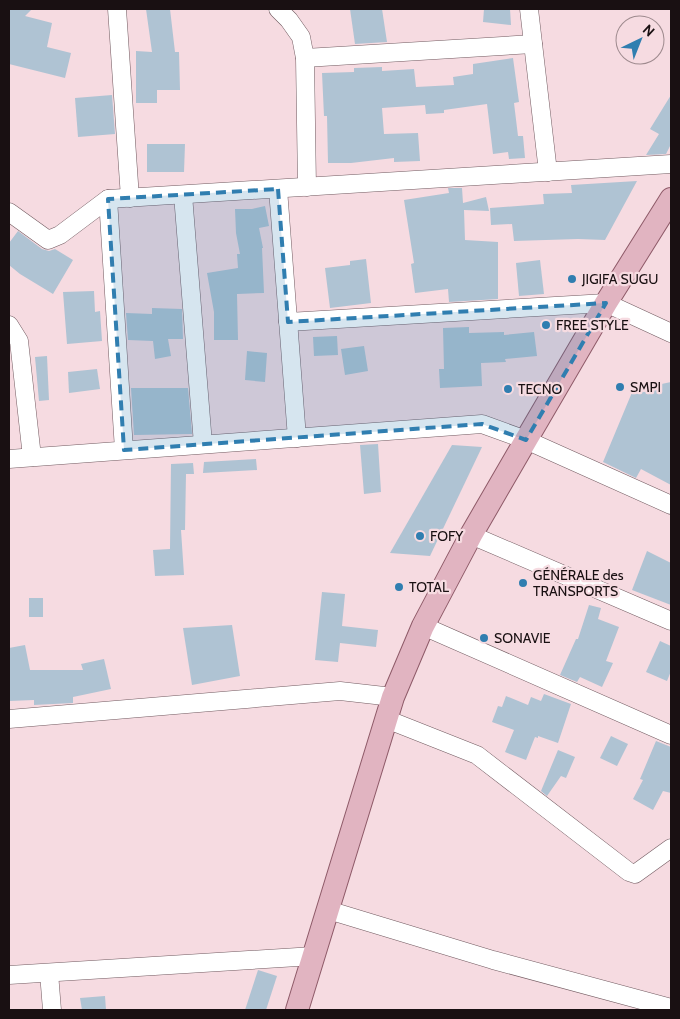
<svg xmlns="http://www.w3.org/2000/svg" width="680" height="1019" viewBox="0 0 680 1019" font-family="Cabin,sans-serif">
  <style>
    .building { fill: #afc3d3 }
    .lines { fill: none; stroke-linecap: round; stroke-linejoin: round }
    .minor-casing { stroke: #725b61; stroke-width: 19 }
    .major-casing { stroke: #8e5a68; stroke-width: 24 }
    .minor { stroke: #fff; stroke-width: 18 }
    .major { stroke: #e1b4c1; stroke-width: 22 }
    .marked { fill: #307eb0; fill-opacity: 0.2; stroke: #307eb0; stroke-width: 4; stroke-dasharray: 10 6; stroke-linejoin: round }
    .poi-dot { fill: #307eb0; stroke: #f6dbe1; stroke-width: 2 }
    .labels { text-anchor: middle; stroke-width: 4.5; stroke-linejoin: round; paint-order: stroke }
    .poi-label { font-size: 14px; fill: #191012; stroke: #f6dbe1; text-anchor: start }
  </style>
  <rect width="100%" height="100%" fill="#f6dbe1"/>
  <!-- building -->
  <g class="building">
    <polygon points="9,9 32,9 25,16 52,23 47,47 71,53 65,78 9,64"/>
    <polygon points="146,9 170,9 175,52 179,52 180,90 157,90 157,103 136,103 136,51 152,52"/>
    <polygon points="350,9 382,9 387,42 355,44"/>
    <polygon points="484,9 510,9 511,25 483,22"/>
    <polygon points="513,58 519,102 514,103 518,136 523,136 525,158 509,159 508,152 493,154 487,104 444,110 444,113 426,114 425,105 382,108 384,134 418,133 420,161 394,162 394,158 351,163 328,163 327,116 324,116 322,73 354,72 354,68 382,67 382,71 414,69 416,87 454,85 453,77 473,74 473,64"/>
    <polygon points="112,95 115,134 78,137 75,98"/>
    <polygon points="671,95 671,144 666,154 646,155 659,134 650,129"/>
    <polygon points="147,144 185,144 184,172 147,172"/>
    <polygon points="637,181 605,240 578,239 514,241 512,224 491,225 490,208 544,204 543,194 572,193 571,185"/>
    <polygon points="448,188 462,188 463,203 486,197 489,211 464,210 465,240 498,242 498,299 449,302 448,289 415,293 411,264 414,263 404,200 449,193"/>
    <polygon points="265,206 269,226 259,228 263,248 262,248 264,293 237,294 238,340 214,340 214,312 207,273 238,268 237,254 240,254 236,233 235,209 252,209"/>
    <polygon points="18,231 42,249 49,251 55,249 73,260 53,294 20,274 9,265 9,243"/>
    <polygon points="366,259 371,303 330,308 325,268 350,265 350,261"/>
    <polygon points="540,260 544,294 519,296 516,263"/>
    <polygon points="94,291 95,312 100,311 102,341 67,344 63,292"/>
    <polygon points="152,308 182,309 183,339 168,339 171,356 155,359 153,341 128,340 126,313 152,314"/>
    <polygon points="469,327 469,333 504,332 504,335 534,332 537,356 505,359 506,362 481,363 482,386 440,388 439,369 444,369 443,328"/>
    <polygon points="337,336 338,355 314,356 313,337"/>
    <polygon points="364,346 368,371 345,375 341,349"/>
    <polygon points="247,351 267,353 265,382 245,380"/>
    <polygon points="47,356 49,400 39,401 35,357"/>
    <polygon points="97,369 100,389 69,393 68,372"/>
    <polygon points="671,382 671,485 641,469 636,478 603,462 633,390"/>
    <polygon points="131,388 188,388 192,434 134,435"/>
    <polygon points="378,444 381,492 364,494 360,445"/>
    <polygon points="452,445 482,447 430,556 390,553"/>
    <polygon points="256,459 257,470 203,473 204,462"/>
    <polygon points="193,463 194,474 186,474 185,530 181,530 184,575 155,576 153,550 170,549 171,464"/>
    <polygon points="647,551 671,563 671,605 632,590"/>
    <polygon points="322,592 345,594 342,626 378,630 376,647 340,643 338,662 315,660"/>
    <rect x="29" y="598" width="14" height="19"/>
    <polygon points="589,605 601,608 598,619 619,627 606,661 613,663 602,687 580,677 577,682 560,675 576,639 578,639"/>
    <polygon points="232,625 240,676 192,685 183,628"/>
    <polygon points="660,641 671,646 671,671 667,681 646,672"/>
    <polygon points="25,645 30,670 83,670 81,664 104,659 111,689 73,697 73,703 34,705 34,700 9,701 9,648"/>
    <polygon points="544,694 571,704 558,743 538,736 538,738 535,737 526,760 505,752 514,730 492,722 498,706 502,707 506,696 528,705 531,697 541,701"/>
    <polygon points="611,736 628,744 617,766 600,758"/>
    <polygon points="656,741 671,747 671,793 663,791 653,810 633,799 643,780 640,779"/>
    <polygon points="558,750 575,757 566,778 561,776 547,796 541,791"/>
    <polygon points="258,970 277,976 266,1010 245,1010"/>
    <polygon points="105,996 106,1010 82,1010 80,998"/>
  </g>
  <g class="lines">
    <!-- minor casing -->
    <g class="minor-casing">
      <g id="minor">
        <polyline points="117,9 130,198"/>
        <polyline points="278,9 289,20 301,37 305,58 307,187"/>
        <polyline points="529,9 548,172"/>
        <polyline points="305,58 533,44"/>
        <polyline points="278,189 297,438"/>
        <polyline points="183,195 203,444"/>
        <polyline points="108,199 124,450"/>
        <polyline points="9,212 48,240 60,235 108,199 671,164"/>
        <polyline points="288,322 606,303 671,333"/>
        <polyline points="9,325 19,341 32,457"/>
        <polyline points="9,459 482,424 526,440 671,505"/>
        <polyline points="471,535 671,621"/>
        <polyline points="423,626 671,735"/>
        <polyline points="9,719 340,691 393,697"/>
        <polyline points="386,719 477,755 629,872 635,874 671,848"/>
        <polyline points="328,910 493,960 671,1008"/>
        <polyline points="49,973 52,1010"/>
        <polyline points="9,975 314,956"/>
      </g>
    </g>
    <!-- major casing -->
    <g class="major-casing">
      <polyline id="major" points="297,1010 393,697 423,626 471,535 526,440 606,303 671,199"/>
    </g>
    <!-- minor -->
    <use href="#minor" class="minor"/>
    <!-- major -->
    <use href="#major" class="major"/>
  </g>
  <!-- marked area -->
  <path class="marked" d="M 278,189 L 288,322 L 606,303 L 526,440 L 482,424 L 124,450 L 108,199 Z"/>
  <!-- markers -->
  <g class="poi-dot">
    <circle cx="572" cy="279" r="5"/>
    <circle cx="546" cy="325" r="5"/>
    <circle cx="620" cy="387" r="5"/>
    <circle cx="508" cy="389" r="5"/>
    <circle cx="420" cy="536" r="5"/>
    <circle cx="523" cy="583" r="5"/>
    <circle cx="399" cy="587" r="5"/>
    <circle cx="484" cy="638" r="5"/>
  </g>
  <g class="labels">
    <!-- poi labels -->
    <g class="poi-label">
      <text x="582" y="284">JIGIFA SUGU</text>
      <text x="556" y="330">FREE STYLE</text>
      <text x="630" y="392">SMPI</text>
      <text x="518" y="394">TECNO</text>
      <text x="430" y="541">FOFY</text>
      <text x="533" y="580">GÉNÉRALE des<tspan x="533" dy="16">TRANSPORTS</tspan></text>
      <text x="409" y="592">TOTAL</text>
      <text x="494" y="643">SONAVIE</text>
    </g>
  </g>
  <!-- border -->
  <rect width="680" height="1019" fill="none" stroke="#191012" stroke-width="20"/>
  <!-- north arrow -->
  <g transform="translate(640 40) rotate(43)"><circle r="24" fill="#f6dbe1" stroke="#9e8a8e"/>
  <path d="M0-4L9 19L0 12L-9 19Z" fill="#307eb0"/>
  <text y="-8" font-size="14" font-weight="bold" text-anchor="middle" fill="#191012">N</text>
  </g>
</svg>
